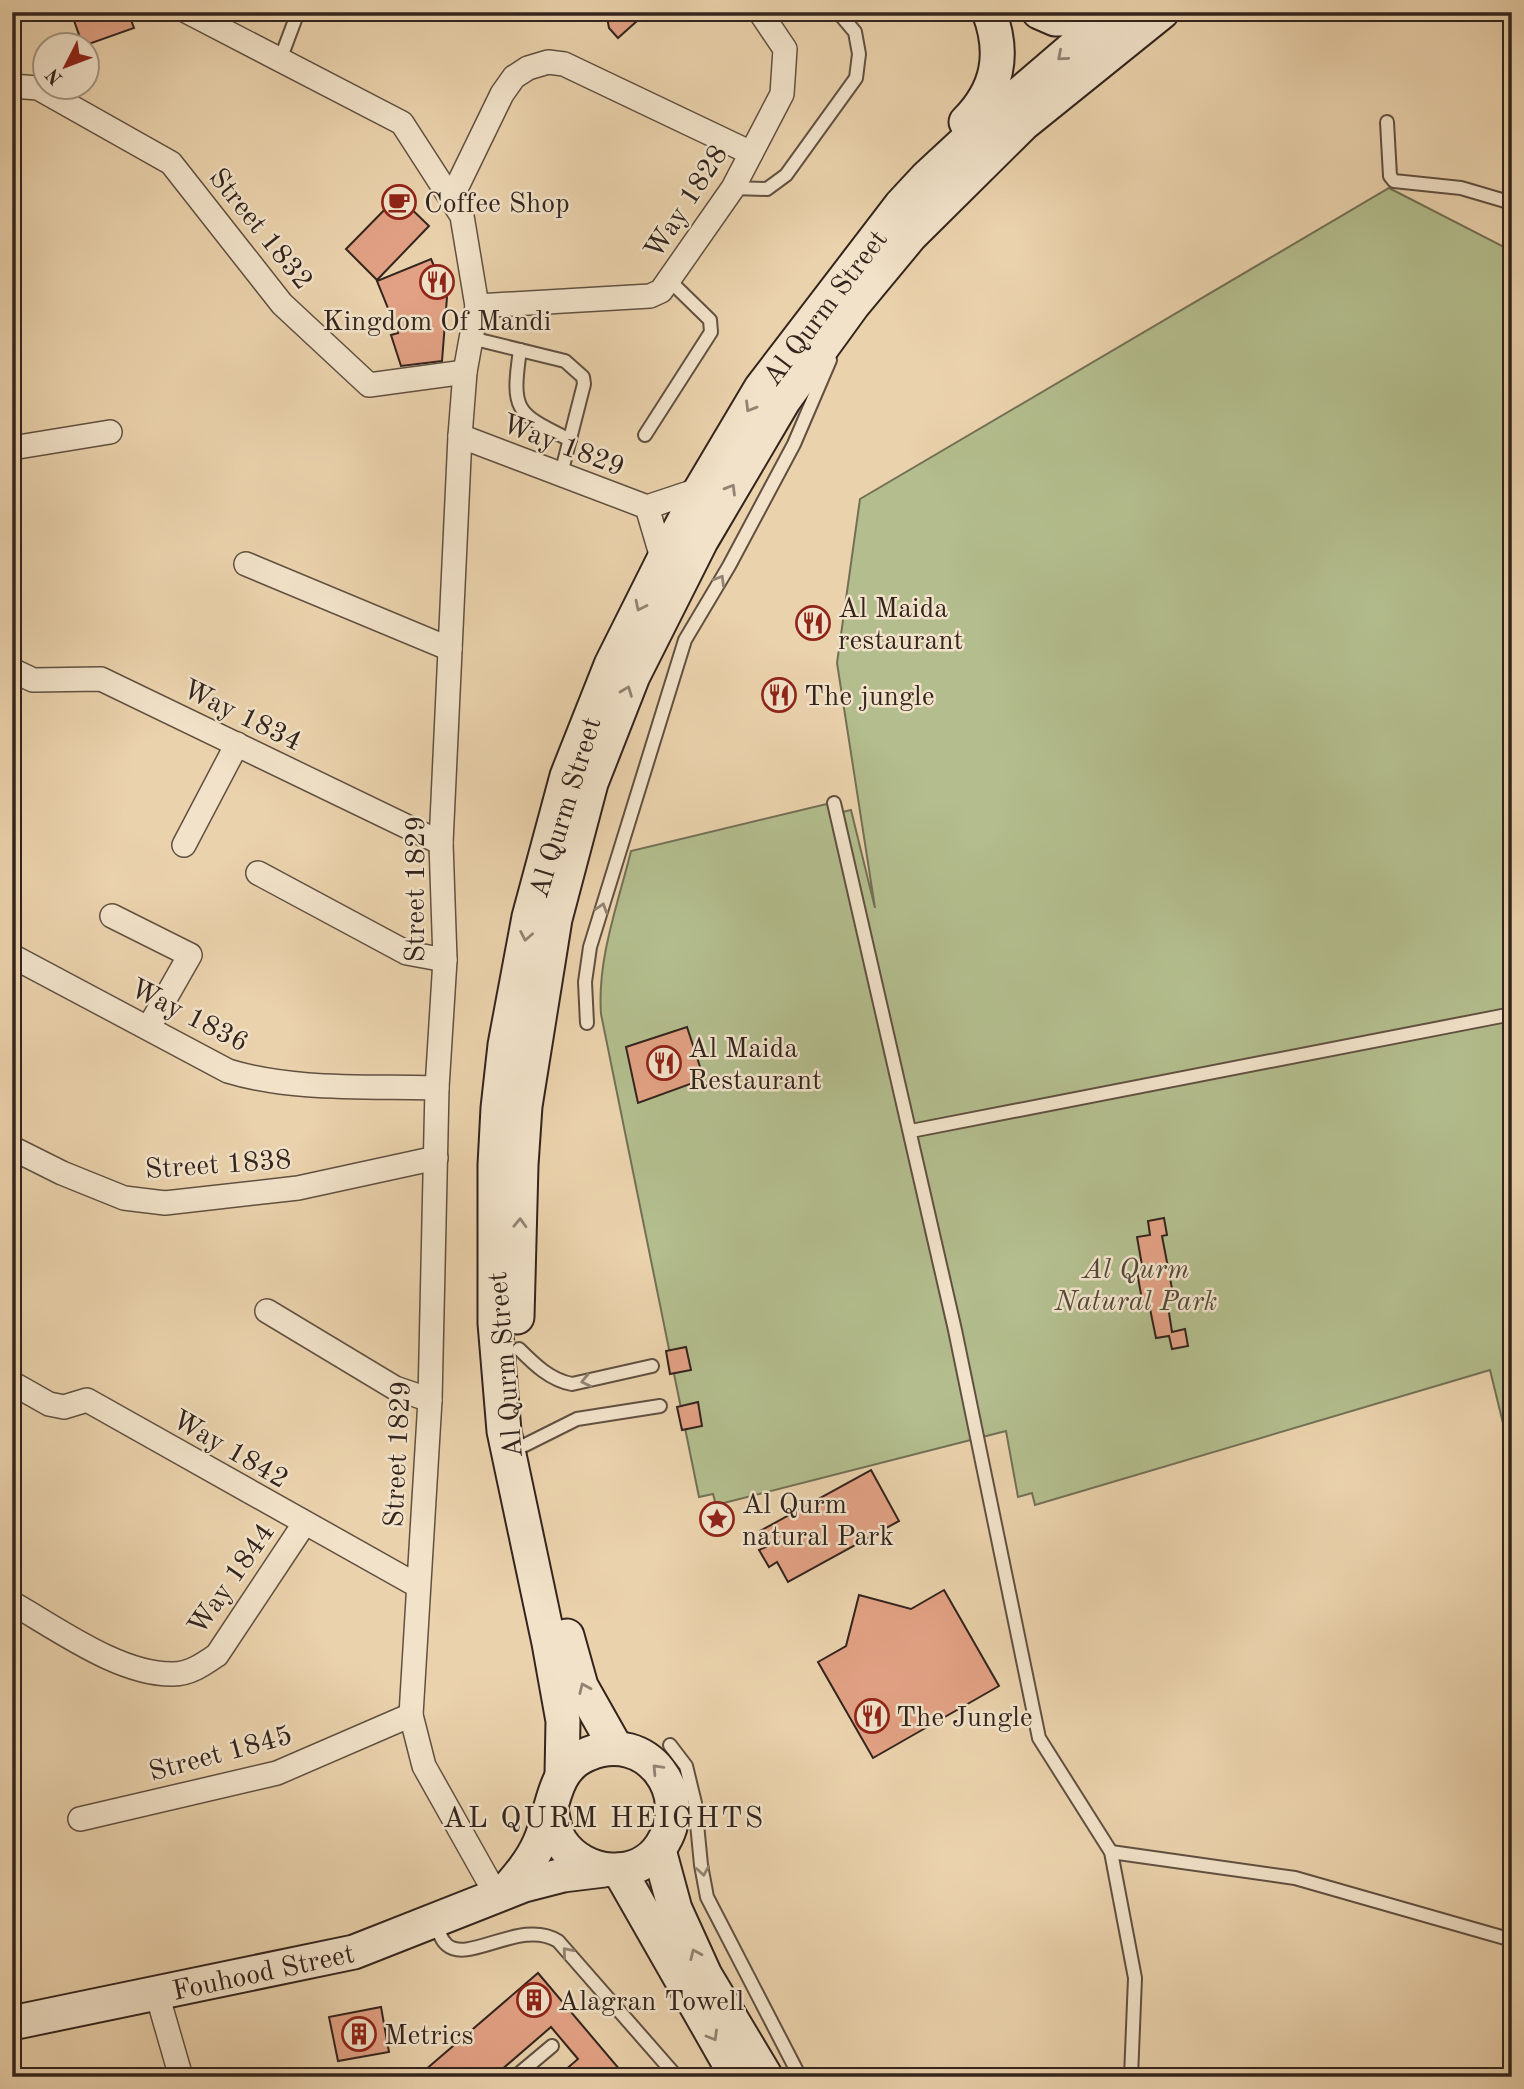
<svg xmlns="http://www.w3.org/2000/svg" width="1524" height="2089" viewBox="0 0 1524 2089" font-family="'Old Standard TT',serif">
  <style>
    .green { fill: #b3bd8d; stroke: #737055; stroke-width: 2 }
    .building { fill: #e2a184; stroke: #33241d; stroke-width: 2 }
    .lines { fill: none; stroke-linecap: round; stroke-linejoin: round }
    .lane-casing { stroke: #615041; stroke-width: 16 }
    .street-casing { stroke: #615041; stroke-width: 26 }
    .secondary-casing { stroke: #33241d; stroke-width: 37 }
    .lane { stroke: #f1e2c9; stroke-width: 12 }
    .street { stroke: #f1e2c9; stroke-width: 23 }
    .secondary { stroke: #f1e2c9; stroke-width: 33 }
    .oneway { stroke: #928373 }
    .labels { text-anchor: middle; stroke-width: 5; stroke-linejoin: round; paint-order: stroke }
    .street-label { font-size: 28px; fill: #33241d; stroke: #f1e2c9 }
    .poi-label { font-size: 28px; fill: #33241d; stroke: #f1e2c9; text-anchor: start }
    .park-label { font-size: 28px; font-style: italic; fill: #534a39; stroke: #f1e2c9 }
    .neighbourhood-label { font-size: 30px; letter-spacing: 2px; fill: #33241d; stroke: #f1e2c9 }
  </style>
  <rect width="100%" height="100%" fill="#ead2ac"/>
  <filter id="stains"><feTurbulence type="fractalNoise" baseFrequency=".00286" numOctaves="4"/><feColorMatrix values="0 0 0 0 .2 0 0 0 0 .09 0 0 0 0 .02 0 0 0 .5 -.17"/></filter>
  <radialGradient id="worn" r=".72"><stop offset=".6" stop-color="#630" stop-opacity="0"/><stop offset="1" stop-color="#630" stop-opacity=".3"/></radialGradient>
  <!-- green -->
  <path class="green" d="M 1389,188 L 1512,251 L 1512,1460 L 1490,1370 L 1035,1505 L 1032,1493 L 1018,1497 L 1006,1431 L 716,1505 L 713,1494 L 699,1497 L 601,1014 C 597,959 618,904 631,851 L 835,802 L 838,813 L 851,810 L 875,908 L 837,663 L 860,499 Z"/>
  <!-- building -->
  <g class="building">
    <polygon points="71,12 128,12 134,28 83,46"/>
    <polygon points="606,12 647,12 618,38 609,28"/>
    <polygon points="398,196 429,226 377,280 346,249"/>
    <polygon points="431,259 447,297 442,361 401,366 391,335 398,333 377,281"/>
    <polygon points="687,1027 704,1079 638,1103 626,1047"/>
    <polygon points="1164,1218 1167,1235 1162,1236 1174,1299 1167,1300 1172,1332 1185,1329 1188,1346 1172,1349 1169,1336 1156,1338 1149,1304 1143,1305 1137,1272 1143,1271 1137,1237 1150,1235 1148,1221"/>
    <polygon points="686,1347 691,1370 670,1374 666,1351"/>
    <polygon points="698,1402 702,1426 682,1430 677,1407"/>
    <polygon points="871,1470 899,1521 788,1582 777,1562 769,1567 759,1550 768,1546 760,1531"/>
    <polygon points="944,1590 999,1686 873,1758 818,1662 846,1646 859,1595 911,1609"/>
    <polygon points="538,1973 626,2077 557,2077 578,2059 551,2027 493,2077 417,2077"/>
    <polygon points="381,2007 389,2052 338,2061 329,2017"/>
  </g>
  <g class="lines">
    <!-- lane casing -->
    <g class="lane-casing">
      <g id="lane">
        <polyline points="280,60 298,12"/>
        <polyline points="1387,122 1390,176 1394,181 1461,188 1512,203"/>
        <polyline points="733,188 767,189 786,175 856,78 859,54 855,32 838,12"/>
        <polyline points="471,338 565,361 583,377 584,384 561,474"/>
        <path d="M 520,350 C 511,412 516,413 570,440"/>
        <polyline points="645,435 711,332 710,320 670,281"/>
        <polyline points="834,803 955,1330 1039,1738 1111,1852 1135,1978 1131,2077"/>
        <polyline points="587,1023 585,982 590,947 685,640 729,566 794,444 830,360"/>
        <polyline points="911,1131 1512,1014"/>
        <path d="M 519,1349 C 534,1364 550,1380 572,1384 L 652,1366"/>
        <polyline points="525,1445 577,1419 660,1406"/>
        <polyline points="670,1745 686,1766 695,1803 701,1865 707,1897 800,2077"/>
        <polyline points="1111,1852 1295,1878 1512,1940"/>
        <path d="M 436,1920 C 438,1929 440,1939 447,1945 C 469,1964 521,1918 558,1941 L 677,2077"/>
        <polyline points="515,2077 552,2046"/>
      </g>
    </g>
    <!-- street casing -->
    <g class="street-casing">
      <g id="street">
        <polyline points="188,12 402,123 462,216 477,306 465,372 460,436 441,843 445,960 437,1088 430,1400 411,1715 424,1766 497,1896"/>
        <polyline points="12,86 38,88 171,163 282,304 369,385 465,372"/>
        <polyline points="451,199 502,94 514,77 528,68 548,62 564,64 751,153"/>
        <polyline points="477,306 650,296 661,291 733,188 782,94 785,49 760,12"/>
        <polyline points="460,436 647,507 701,489"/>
        <polyline points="12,448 110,432"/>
        <polyline points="647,507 663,561"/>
        <polyline points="246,564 450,649"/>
        <polyline points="12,670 33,680 101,679 441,843"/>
        <polyline points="184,845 237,744"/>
        <polyline points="258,873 407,953 445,960"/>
        <polyline points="112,916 190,955 149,1027"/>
        <path d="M 12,956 L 228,1071 C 293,1091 369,1086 437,1088"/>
        <polyline points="12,1148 62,1173 124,1198 165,1203 298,1188 436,1158"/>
        <polyline points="267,1311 395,1388 430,1400"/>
        <polyline points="12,1383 49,1404 64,1407 87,1400 418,1586"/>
        <path d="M 12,1603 C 58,1629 120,1675 173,1674 C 190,1674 204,1664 217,1655 L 304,1524"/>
        <polyline points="80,1819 277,1773 411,1715"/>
        <polyline points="157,1994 181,2077"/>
      </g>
    </g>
    <!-- secondary casing -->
    <g class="secondary-casing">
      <g id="secondary">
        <polyline points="1039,12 1055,19 1106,18"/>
        <path d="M 966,122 C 998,90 1005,54 989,12"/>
        <polyline points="517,1317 521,1165 525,1106 555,919 591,783 633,676 701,541 784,400 853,305 911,235 1023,124 1162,12"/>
        <polyline points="567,1636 581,1686 616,1748"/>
        <polyline points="562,1775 563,1721 549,1643 504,1431 495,1323 495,1165 498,1108 505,1045 529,917 567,776 611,665 663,561 701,489 761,388 901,205 927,177 982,126 1115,12"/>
        <polyline points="659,1850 675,1909 705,1975 766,2077"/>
        <polyline points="619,1870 737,2077"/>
        <path d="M 505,1892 C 518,1877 531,1862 539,1844 C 554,1813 550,1769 588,1754 C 646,1729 696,1794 661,1846 C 638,1881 584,1876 561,1842 C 554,1832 553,1819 551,1807"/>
        <polyline points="12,2023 354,1952 524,1885 563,1875 604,1870"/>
      </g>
    </g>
    <!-- lane -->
    <use href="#lane" class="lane"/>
    <!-- street -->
    <use href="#street" class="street"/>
    <!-- secondary -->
    <use href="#secondary" class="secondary"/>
  </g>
  <!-- one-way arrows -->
  <defs><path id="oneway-chevron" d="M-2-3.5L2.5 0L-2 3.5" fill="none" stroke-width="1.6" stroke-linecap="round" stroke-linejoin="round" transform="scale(1.75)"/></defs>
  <g class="oneway">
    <use href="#oneway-chevron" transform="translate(1062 56) rotate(139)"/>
    <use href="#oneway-chevron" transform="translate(750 407) rotate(121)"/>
    <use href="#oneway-chevron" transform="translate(731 489) rotate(-59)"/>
    <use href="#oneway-chevron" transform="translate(720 580) rotate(-59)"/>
    <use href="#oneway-chevron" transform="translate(640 606) rotate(116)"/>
    <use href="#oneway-chevron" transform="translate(627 691) rotate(-69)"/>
    <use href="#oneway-chevron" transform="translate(602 908) rotate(-73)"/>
    <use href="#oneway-chevron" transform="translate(526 936) rotate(101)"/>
    <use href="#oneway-chevron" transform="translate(520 1223) rotate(-88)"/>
    <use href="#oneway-chevron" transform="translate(586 1381) rotate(167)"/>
    <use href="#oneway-chevron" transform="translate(584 1688) rotate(-114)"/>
    <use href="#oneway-chevron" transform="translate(657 1769) rotate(-133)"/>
    <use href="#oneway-chevron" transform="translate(703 1871) rotate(81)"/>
    <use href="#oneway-chevron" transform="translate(567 1952) rotate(-131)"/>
    <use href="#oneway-chevron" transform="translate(695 1954) rotate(-114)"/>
    <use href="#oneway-chevron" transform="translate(713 2036) rotate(60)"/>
  </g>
  <!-- icons -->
  <defs>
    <g id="cafe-ring" transform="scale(1.75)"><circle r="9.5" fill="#f1e2c9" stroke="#8f2418" stroke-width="1.5"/><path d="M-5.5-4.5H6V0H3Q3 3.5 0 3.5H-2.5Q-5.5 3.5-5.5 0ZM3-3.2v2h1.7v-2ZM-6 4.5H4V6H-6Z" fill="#8f2418"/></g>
    <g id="restaurant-ring" transform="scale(1.75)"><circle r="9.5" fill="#f1e2c9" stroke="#8f2418" stroke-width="1.5"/><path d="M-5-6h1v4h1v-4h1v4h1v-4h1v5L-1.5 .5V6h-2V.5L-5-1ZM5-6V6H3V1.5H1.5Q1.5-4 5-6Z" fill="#8f2418"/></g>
    <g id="sight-ring" transform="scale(1.75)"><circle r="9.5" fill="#f1e2c9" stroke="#8f2418" stroke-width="1.5"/><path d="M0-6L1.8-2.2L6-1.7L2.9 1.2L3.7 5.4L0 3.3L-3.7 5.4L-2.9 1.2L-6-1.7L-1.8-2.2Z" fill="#8f2418"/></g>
    <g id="building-ring" transform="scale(1.75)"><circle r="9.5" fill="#f1e2c9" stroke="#8f2418" stroke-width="1.5"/><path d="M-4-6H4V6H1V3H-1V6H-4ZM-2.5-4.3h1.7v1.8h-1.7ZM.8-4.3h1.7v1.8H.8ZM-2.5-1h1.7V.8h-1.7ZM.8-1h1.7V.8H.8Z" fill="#8f2418"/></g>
  </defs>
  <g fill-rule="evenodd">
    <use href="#cafe-ring" x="399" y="202"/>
    <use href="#restaurant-ring" x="437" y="282"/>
    <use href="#restaurant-ring" x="813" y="623"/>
    <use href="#restaurant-ring" x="779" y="695"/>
    <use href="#restaurant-ring" x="664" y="1063"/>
    <use href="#sight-ring" x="717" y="1519"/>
    <use href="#restaurant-ring" x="872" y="1716"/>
    <use href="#building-ring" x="534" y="2000"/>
    <use href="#building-ring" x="359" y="2034"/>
  </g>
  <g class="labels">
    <!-- street labels -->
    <g class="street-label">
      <text transform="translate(685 201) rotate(-57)" y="10">Way 1828</text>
      <text transform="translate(262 228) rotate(51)" y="10">Street 1832</text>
      <text transform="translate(824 307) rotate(-53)" y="10">Al Qurm Street</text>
      <text transform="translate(564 444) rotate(21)" y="10">Way 1829</text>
      <text transform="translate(243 714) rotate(26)" y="10">Way 1834</text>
      <text transform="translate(564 807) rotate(-73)" y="10">Al Qurm Street</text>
      <text transform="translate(414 889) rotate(-90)" y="10">Street 1829</text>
      <text transform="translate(190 1014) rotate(27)" y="10">Way 1836</text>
      <text transform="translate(218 1163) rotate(-4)" y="10">Street 1838</text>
      <text transform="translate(504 1365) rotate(-95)" y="10">Al Qurm Street</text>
      <text transform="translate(231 1448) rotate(30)" y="10">Way 1842</text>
      <text transform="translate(396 1454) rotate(-87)" y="10">Street 1829</text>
      <text transform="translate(230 1578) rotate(-55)" y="10">Way 1844</text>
      <text transform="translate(220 1752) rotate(-15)" y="10">Street 1845</text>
      <text transform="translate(263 1971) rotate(-12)" y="10">Fouhood Street</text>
    </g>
    <!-- poi labels -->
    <g class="poi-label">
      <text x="424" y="212">Coffee Shop</text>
      <text x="437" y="330" text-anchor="middle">Kingdom Of Mandi</text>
      <text x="838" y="617">Al Maida<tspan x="838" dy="32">restaurant</tspan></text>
      <text x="804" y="705">The jungle</text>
      <text x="688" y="1057">Al Maida<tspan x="688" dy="32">Restaurant</tspan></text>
      <text x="742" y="1513">Al Qurm<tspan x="742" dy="32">natural Park</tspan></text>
      <text x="896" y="1726">The Jungle</text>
      <text x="558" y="2010">Alagran Towell</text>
      <text x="384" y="2044">Metrics</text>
    </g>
    <!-- park labels -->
    <g class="park-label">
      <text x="1136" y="1278">Al Qurm<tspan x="1136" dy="32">Natural Park</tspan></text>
    </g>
    <!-- neighbourhood labels -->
    <g class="neighbourhood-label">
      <text x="604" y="1827">AL QURM HEIGHTS</text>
    </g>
  </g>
  <!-- margin -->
  <rect width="1524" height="2089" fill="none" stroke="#ead2ac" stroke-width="42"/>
  <rect x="14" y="14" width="1496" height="2061" fill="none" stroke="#33241d" stroke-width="3.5"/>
  <rect x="21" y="21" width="1482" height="2047" fill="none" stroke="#33241d" stroke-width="2"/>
  <!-- north arrow -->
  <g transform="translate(66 66) rotate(228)"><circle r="33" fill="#f1e2c9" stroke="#a59684" stroke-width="2"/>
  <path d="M0-5L12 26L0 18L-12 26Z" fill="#8f2418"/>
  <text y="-10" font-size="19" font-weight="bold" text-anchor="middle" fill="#33241d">N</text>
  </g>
  <rect width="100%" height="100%" filter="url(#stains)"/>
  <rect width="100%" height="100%" fill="url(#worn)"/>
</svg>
